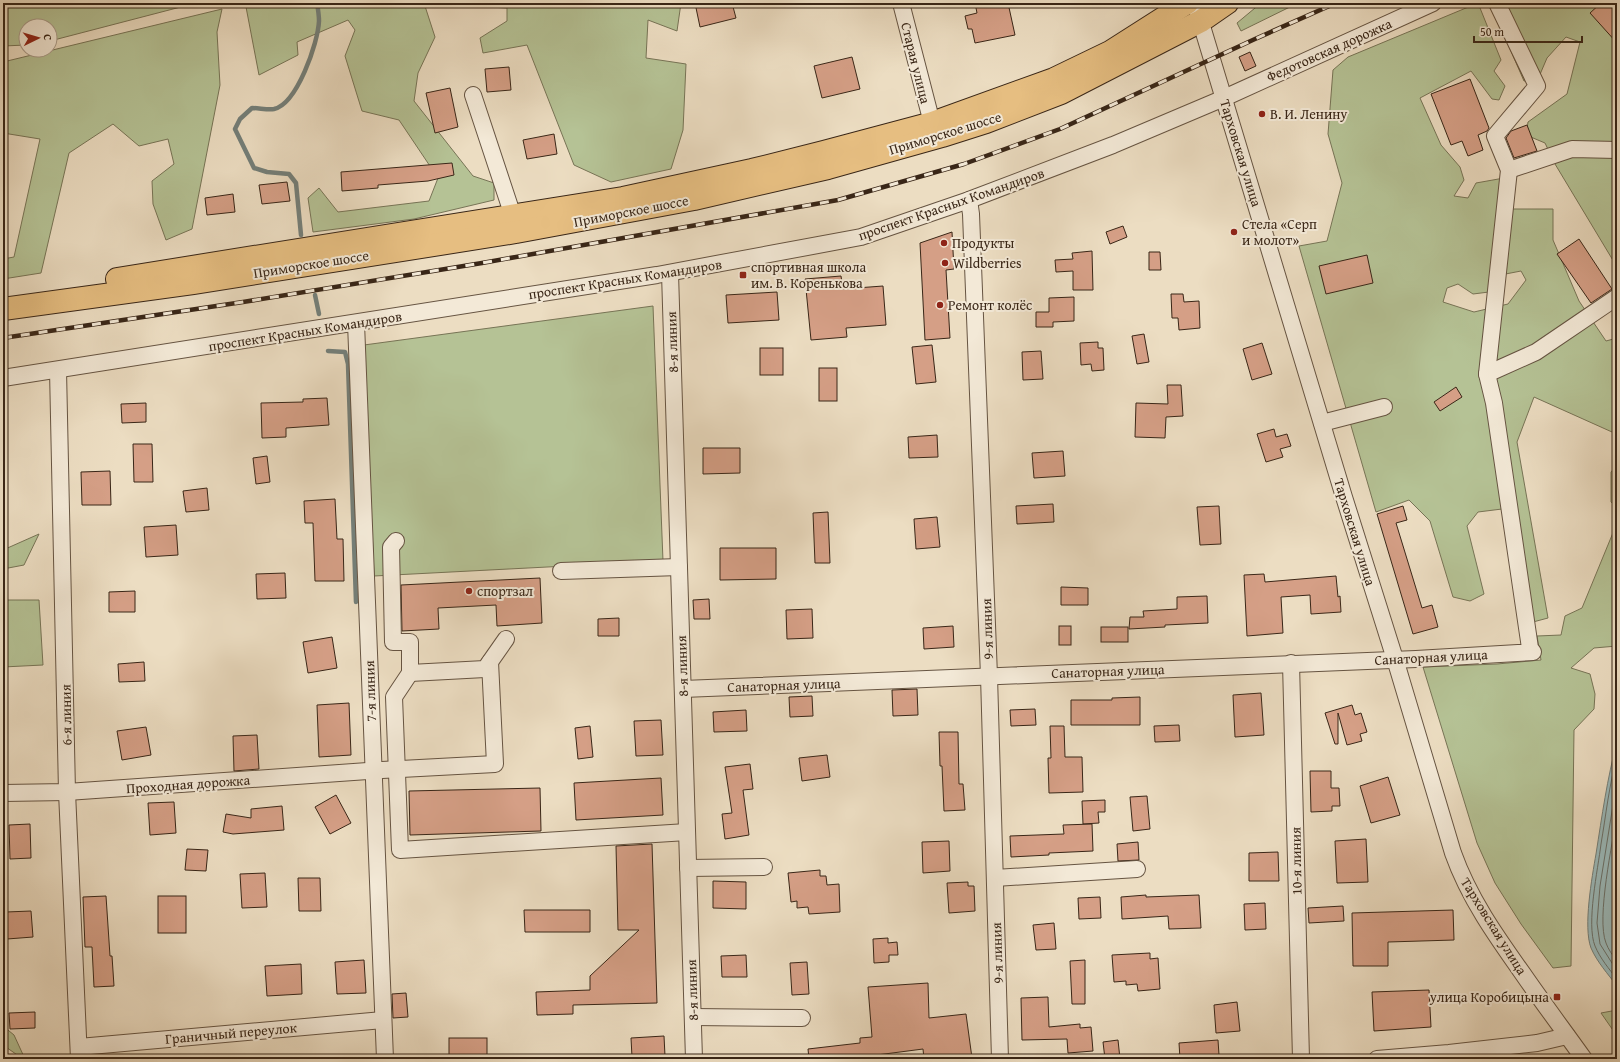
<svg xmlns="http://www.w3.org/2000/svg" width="1620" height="1062" viewBox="0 0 1620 1062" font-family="'Gentium Book Plus',serif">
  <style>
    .green { fill: #b5c295; stroke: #777456; fill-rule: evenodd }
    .water { fill: #9bbabb; stroke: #747f79 }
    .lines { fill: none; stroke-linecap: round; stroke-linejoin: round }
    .shore { stroke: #6a7069; stroke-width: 1 }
    .stream { stroke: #747f79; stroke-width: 4.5 }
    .building { fill: #d59f86; stroke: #392617 }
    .minor-casing { stroke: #665442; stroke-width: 18 }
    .highway-casing { stroke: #392617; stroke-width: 24 }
    .minor { stroke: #f3e9d7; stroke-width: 16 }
    .highway { stroke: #e6be81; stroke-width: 22 }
    .rail-casing { stroke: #392617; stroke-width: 4.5 }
    .rail { stroke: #f3e9d7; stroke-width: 3; stroke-dasharray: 9; stroke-linecap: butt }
    .poi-dot { fill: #8f2418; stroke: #f3e9d7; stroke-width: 1.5 }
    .labels { text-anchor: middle; stroke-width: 4; stroke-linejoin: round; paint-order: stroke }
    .street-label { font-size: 14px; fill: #392617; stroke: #f3e9d7 }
    .poi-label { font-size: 14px; fill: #392617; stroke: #f3e9d7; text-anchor: start }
  </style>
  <rect width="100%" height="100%" fill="#ecddc2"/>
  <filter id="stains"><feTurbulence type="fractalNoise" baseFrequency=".005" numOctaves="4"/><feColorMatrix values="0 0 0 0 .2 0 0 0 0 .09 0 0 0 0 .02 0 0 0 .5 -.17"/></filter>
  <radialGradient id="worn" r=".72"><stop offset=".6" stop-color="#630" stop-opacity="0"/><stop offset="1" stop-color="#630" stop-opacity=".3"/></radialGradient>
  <!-- green -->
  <g class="green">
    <polygon points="3,3 196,3 50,41 50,26 26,26 26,45 3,46"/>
    <polygon points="263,3 424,3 435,37 418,73 414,101 473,176 494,183 494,200 414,219 313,232 308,198 319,188 338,212 429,201 438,178 399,120 362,111 345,56 355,30 348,20 297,42 298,55 259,75 246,7"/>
    <polygon points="468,3 681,3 677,31 648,20 646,58 686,64 683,130 671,169 611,182 574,165 527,45 483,53 480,38 507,21 507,8 472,6"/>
    <polygon points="1261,3 1298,3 1241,31 1237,23"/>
    <path d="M 1478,3 L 1501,60 L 1494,71 L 1505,86 L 1499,100 L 1492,99 L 1471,71 L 1420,98 L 1441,145 L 1460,167 L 1464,180 L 1454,196 L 1468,198 L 1476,183 L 1504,178 L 1512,209 L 1553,209 L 1553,240 L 1579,301 L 1606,341 L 1617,338 L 1617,431 L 1612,432 L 1534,397 L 1517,442 L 1548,618 L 1533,622 L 1502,509 L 1478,512 L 1467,526 L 1484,594 L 1470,601 L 1453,597 L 1430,521 L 1409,500 L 1376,512 L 1299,246 L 1327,241 L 1342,183 L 1328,134 L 1333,70 L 1348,57 ZM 1521,271 L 1526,280 L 1508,304 L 1474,312 L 1443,302 L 1447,288 L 1458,284 L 1473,294 L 1489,292 L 1490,277 Z"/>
    <polygon points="1490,3 1617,3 1617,267 1555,164 1545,143 1526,135 1528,122 1567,94 1580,42 1566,37 1547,58 1538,79 1524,81"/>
    <polygon points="222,9 217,32 220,85 192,229 166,240 153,204 152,181 174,164 168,139 139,146 113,124 69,153 41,273 3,279 3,259 14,257 40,139 3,133 3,62"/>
    <polygon points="653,306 663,561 374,576 364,345"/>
    <polygon points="1617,465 1617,508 1611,502 1611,472"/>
    <polygon points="1617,523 1617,646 1594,648 1571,668 1590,674 1595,694 1594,709 1574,730 1571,966 1553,968 1521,924 1495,883 1477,843 1423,667 1497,664 1541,660 1537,636 1561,635 1565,616 1582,608"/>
    <polygon points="39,534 24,565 3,569 3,550"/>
    <polygon points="3,600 39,600 43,665 3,667"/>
    <polygon points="1617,1010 1617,1036 1601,1013"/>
    <polygon points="3,1026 14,1035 25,1059 23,1059 3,1045"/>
  </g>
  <!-- water -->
  <path class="water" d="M 1617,742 L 1617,986 C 1608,974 1597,962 1591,948 C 1583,927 1592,877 1596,854 C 1602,816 1607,779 1617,742 Z"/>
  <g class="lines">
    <!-- shore -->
    <g class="shore">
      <path d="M 1617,757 C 1609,785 1606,815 1601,844 C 1598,869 1586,924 1595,946 C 1600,958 1609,969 1617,979"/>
      <polyline points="1617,780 1600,886 1597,923 1600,944 1617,971"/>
      <path d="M 1617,813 C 1613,842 1596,918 1606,943 C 1608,949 1613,956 1617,961"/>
    </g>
    <!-- stream -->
    <g class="stream">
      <path d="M 301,235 L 296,183 L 289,174 L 267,172 L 254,168 L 235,129 L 240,119 L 252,108 C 259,108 268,110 274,109 C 297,104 318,43 319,21 C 319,16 318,9 317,3"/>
      <polyline points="315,295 319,314"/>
      <polyline points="328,351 345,352 348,364 356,602"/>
    </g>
  </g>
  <!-- building -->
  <g class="building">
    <polygon points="695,3 732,3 736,18 700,27"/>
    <polygon points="975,3 1008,3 1015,35 975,43 972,29 968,29 965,16 977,13"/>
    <polygon points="1601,3 1611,3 1617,10 1617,43 1590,13"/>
    <polygon points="1250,52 1256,66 1245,71 1239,57"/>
    <polygon points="852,57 860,89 822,98 814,66"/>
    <polygon points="509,67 511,90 487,92 485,69"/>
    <polygon points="1470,79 1489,128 1487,131 1478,135 1483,150 1468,156 1462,141 1451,145 1431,94"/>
    <polygon points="450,88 458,127 435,133 426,93"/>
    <polygon points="1527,125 1537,151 1514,158 1506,138 1511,131"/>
    <polygon points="554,134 557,154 527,159 523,140"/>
    <polygon points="452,163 454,175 428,181 378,185 378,188 342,191 341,172"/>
    <polygon points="287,182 290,201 262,204 259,185"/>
    <polygon points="233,194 235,212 207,215 205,198"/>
    <polygon points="1123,226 1127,237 1110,244 1106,232"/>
    <polygon points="952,232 954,269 946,270 950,338 925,340 920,243"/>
    <polygon points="1579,239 1612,289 1591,303 1557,254"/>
    <polygon points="1092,251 1093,290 1073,290 1073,271 1056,272 1055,260 1073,259 1072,253"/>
    <polygon points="1149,252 1160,252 1161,270 1149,270"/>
    <polygon points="1367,255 1373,283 1326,294 1319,266"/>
    <polygon points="841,276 843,289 883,286 886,325 846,328 847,337 811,340 805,279"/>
    <polygon points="777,292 779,320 728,323 726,295"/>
    <polygon points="1171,294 1183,294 1184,302 1199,301 1200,328 1179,330 1178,318 1172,318"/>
    <polygon points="1074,297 1074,321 1053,322 1053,327 1036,327 1036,312 1049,312 1049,298"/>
    <polygon points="1144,334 1149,362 1137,364 1132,336"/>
    <polygon points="1098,342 1098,348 1103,348 1104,370 1092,371 1091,364 1081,365 1080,343"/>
    <polygon points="1262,343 1272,374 1252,380 1243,349"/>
    <polygon points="932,345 936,382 916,384 912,347"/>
    <rect x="760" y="348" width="23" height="27"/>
    <polygon points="1041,351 1043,379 1023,380 1022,352"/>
    <rect x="819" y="368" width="18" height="33"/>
    <polygon points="1167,385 1181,385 1183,416 1166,417 1165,438 1135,437 1136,403 1168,404"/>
    <polygon points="1456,387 1462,397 1440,411 1434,402"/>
    <polygon points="327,398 329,425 286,428 286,437 262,438 261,403 303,402 303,399"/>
    <polygon points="146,403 146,422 122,423 121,404"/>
    <polygon points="1274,429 1276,437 1287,434 1291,446 1280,449 1283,457 1266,462 1257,434"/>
    <polygon points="937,435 938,457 909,458 908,437"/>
    <polygon points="133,444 152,444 153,482 134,482"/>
    <polygon points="703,448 740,448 740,473 703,474"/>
    <polygon points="1063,451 1065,476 1034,478 1032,453"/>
    <polygon points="267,456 270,482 256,484 253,458"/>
    <polygon points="110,471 111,505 82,505 81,472"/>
    <polygon points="207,488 209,510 186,512 183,491"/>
    <polygon points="335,499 337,539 343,539 344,581 315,581 313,523 305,523 304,501"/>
    <polygon points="1053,504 1054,522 1017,524 1016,506"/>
    <polygon points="1219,506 1221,544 1200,545 1197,507"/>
    <polygon points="1403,506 1407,520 1396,523 1422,608 1432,605 1438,627 1413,634 1377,514"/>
    <polygon points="828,512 830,563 815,563 813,513"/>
    <polygon points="937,517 940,547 916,549 914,519"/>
    <polygon points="176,525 178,555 146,557 144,527"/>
    <polygon points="720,548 776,548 776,579 720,580"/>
    <polygon points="285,573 286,598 257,599 256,574"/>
    <polygon points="1264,574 1265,582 1336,576 1338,597 1340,596 1341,612 1311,614 1310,595 1281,597 1283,633 1247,636 1244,575"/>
    <polygon points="540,578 542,623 497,626 496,605 438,608 439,629 402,631 401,585"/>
    <polygon points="1061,587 1088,588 1088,605 1061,605"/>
    <polygon points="135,591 135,612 109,612 109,592"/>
    <polygon points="1207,596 1208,623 1165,625 1165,627 1129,629 1130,617 1144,617 1143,611 1177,609 1177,597"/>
    <polygon points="709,599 710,619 694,619 693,600"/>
    <polygon points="812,609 813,638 787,639 786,610"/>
    <polygon points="619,618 619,636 598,636 598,619"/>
    <polygon points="953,626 954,647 924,649 923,628"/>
    <rect x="1059" y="626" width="12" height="19"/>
    <rect x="1101" y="627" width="27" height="15"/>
    <polygon points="332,637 337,668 308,673 303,642"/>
    <polygon points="144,662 145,681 119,682 118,664"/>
    <polygon points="917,689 918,715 893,716 892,690"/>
    <polygon points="1261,693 1264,735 1235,737 1233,695"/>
    <polygon points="812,696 813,716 790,717 789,697"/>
    <polygon points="1140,697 1140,725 1071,725 1071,700 1112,700 1112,698"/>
    <polygon points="349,703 351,755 319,757 317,705"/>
    <polygon points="1352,705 1355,715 1361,713 1367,732 1360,734 1362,741 1347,745 1338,713 1338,744 1335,744 1325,713"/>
    <polygon points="1035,709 1036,725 1011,726 1010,710"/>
    <polygon points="746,710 747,731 714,732 713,712"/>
    <polygon points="661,720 663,755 636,756 634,721"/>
    <polygon points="1179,725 1180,741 1155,742 1154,726"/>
    <polygon points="590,726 593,757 578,759 575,728"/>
    <polygon points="1050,726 1064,726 1065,757 1082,757 1083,792 1049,793 1048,758 1051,758"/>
    <polygon points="146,727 151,755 122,760 117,731"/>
    <polygon points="939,732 958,732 959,784 963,784 965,810 944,811 942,766 940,766"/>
    <polygon points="257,735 259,769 234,771 233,736"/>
    <polygon points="827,755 830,777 802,781 799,758"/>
    <polygon points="750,764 753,789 743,790 749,835 725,839 722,814 732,813 725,767"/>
    <polygon points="1310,771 1331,771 1331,788 1339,788 1340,806 1332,806 1332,811 1311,812"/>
    <polygon points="1388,777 1400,815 1371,823 1360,786"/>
    <polygon points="661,778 663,815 576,820 574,783"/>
    <polygon points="540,788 541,831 410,835 409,791"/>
    <polygon points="336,795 351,823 330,834 315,807"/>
    <polygon points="1147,796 1150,829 1133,831 1130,797"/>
    <polygon points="1105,800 1105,812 1098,812 1099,823 1083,824 1082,801"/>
    <polygon points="174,802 176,833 150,835 148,803"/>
    <polygon points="282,806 284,830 233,834 223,832 226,814 251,818 251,809"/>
    <polygon points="30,824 31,858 10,859 9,825"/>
    <polygon points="1092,824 1093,851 1049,853 1049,855 1011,857 1010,836 1064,834 1063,825"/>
    <polygon points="1366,839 1368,882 1337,883 1335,841"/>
    <polygon points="949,841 950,871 923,873 922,842"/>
    <polygon points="1138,842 1139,860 1118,861 1117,844"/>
    <polygon points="652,844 657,1003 573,1005 573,1014 537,1015 536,992 590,990 590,976 639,930 618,930 616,846"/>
    <polygon points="187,849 208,850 206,871 185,870"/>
    <polygon points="1278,852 1279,881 1249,881 1249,853"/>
    <polygon points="820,870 820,876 826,876 827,885 839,884 840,912 809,914 808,907 797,908 797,901 791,902 788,873"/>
    <polygon points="265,873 267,907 242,908 240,874"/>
    <polygon points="298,878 320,878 321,911 299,911"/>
    <polygon points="713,881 746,882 746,909 713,908"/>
    <polygon points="968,882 968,886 974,886 975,911 949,913 947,883"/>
    <polygon points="1146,895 1146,897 1199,895 1201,928 1169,929 1168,916 1122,919 1121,897"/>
    <polygon points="106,896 110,956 112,956 114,986 94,987 92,947 85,947 83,897"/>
    <rect x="158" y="896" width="28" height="37"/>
    <polygon points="1100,897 1101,918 1079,919 1078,898"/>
    <polygon points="1265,903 1266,929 1245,930 1244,904"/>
    <polygon points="1343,906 1344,921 1309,923 1308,908"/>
    <polygon points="524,910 590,910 590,932 525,932"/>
    <polygon points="1453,910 1454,940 1388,942 1388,966 1353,966 1352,913"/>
    <polygon points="31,911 33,937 7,939 6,912"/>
    <polygon points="1054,923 1056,949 1036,950 1033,925"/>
    <polygon points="888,938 888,943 897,942 898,955 889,955 889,962 874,963 873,939"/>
    <polygon points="1150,953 1150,959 1158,958 1160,989 1138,991 1137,984 1126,985 1126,981 1114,982 1112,955"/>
    <polygon points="746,955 747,977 722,977 721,956"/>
    <polygon points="364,960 366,993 337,994 335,962"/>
    <polygon points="1085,960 1085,1004 1072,1004 1070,961"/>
    <polygon points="807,962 809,994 792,995 790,963"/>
    <polygon points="301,964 302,994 267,996 265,966"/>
    <polygon points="928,983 929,1018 966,1014 972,1058 924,1059 923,1049 846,1059 809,1059 808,1049 860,1043 860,1038 872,1037 868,987"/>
    <polygon points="1429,990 1431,1027 1374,1031 1372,992"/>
    <polygon points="406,993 408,1017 393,1018 392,994"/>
    <polygon points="1048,997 1049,1027 1080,1024 1080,1028 1091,1027 1093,1051 1068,1053 1067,1039 1022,1040 1021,998"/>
    <polygon points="1237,1002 1240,1031 1216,1033 1214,1005"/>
    <polygon points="35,1012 35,1028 10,1029 9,1013"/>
    <polygon points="664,1036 665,1056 632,1057 631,1038"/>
    <rect x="449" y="1038" width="38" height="21"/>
    <polygon points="1118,1040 1120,1059 1105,1059 1103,1042"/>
    <polygon points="1218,1040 1219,1055 1180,1059 1179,1043"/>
  </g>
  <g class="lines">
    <!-- minor casing -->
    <g class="minor-casing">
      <g id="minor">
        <polyline points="901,3 932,123"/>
        <path d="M 1195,3 L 1344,497 L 1395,659 L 1453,853 C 1469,898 1496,936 1523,974 C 1543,1003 1564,1031 1584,1059"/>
        <polyline points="473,95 513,216"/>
        <polyline points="1509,170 1572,149 1617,150"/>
        <polyline points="969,200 971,214 989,676 1000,1059"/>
        <polyline points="670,273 694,1059"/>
        <polyline points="356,323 385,1059"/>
        <polyline points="58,370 67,792 79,1059"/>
        <polyline points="1487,374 1536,352 1617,297"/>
        <polyline points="3,378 657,275 861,237 969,200 1113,145 1224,98 1433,3"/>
        <polyline points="1322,423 1384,407"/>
        <polyline points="396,541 391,547 393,642 410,642 410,673 485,669 506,639"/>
        <polyline points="561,571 679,567"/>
        <polyline points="1291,663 1301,1059"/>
        <polyline points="410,673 394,697 400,850 687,832"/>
        <polyline points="683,689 1416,659 1533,652 1530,648 1494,403 1487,374 1509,170 1495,136 1537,86 1497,3"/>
        <polyline points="3,793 67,792 382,770 495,764 490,662"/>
        <polyline points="688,868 764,867"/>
        <polyline points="995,878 1137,869"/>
        <polyline points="693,1017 802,1018"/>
        <polyline points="79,1047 383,1020"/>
        <polyline points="1377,1059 1449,1053 1537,1043 1567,1036"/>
      </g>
    </g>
    <!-- highway casing -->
    <g class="highway-casing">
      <g id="highway">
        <polyline points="117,279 623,198 752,170 824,152 932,123 1054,79 1110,52 1187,3"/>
        <polyline points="3,309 193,283 516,232 694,199 828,168 942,136 986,122 1061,93 1201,21 1227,3"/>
      </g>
    </g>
    <!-- minor -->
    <use href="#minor" class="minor"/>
    <!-- highway -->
    <use href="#highway" class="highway"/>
    <!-- rail casing -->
    <g class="rail-casing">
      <polyline id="rail" points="3,338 243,302 482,263 838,200 964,164 1060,129 1255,39 1336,3"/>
    </g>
    <!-- rail -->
    <use href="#rail" class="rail"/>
  </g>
  <!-- markers -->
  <g class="poi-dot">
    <circle cx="1262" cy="114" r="4"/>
    <circle cx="1234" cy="232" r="4"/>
    <circle cx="944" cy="243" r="4"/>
    <circle cx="945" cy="263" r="4"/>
    <rect x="739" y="271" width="8" height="8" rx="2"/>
    <circle cx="940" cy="305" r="4"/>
    <circle cx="469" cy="591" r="4"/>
    <rect x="1553" y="993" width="8" height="8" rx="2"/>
  </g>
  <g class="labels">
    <!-- street labels -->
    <g class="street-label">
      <text transform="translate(1329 50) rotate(-24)" y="5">Федотовская дорожка</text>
      <text transform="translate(916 63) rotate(76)" y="5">Старая улица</text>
      <text transform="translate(945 133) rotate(-17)" y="5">Приморское шоссе</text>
      <text transform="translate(1241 153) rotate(73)" y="5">Тарховская улица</text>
      <text transform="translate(951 204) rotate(-19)" y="5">проспект Красных Командиров</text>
      <text transform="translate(631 211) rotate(-11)" y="5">Приморское шоссе</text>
      <text transform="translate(311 264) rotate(-9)" y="5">Приморское шоссе</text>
      <text transform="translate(625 279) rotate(-9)" y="5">проспект Красных Командиров</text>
      <text transform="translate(305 331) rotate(-9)" y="5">проспект Красных Командиров</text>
      <text transform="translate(672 342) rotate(-92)" y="5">8-я линия</text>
      <text transform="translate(1355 532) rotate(73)" y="5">Тарховская улица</text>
      <text transform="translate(987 629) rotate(-92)" y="5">9-я линия</text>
      <text transform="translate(1431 657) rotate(-3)" y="5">Санаторная улица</text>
      <text transform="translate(682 666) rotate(-92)" y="5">8-я линия</text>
      <text transform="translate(1108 671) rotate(-2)" y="5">Санаторная улица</text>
      <text transform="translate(784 685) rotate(-2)" y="5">Санаторная улица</text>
      <text transform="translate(370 691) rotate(-92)" y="5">7-я линия</text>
      <text transform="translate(66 715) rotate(-91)" y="5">6-я линия</text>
      <text transform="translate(188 784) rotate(-4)" y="5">Проходная дорожка</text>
      <text transform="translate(1296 861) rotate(-91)" y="5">10-я линия</text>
      <text transform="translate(1494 926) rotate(58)" y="5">Тарховская улица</text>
      <text transform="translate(997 953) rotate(-92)" y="5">9-я линия</text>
      <text transform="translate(692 990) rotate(-92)" y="5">8-я линия</text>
      <text transform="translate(231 1033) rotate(-5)" y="5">Граничный переулок</text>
    </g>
    <!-- poi labels -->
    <g class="poi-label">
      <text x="1270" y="119">В. И. Ленину</text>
      <text x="1242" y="229">Стела «Серп<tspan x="1242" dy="16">и молот»</tspan></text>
      <text x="952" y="248">Продукты</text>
      <text x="953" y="268">Wildberries</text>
      <text x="751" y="272">спортивная школа<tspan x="751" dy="16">им. В. Коренькова</tspan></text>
      <text x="948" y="310">Ремонт колёс</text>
      <text x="477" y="596">спортзал</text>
      <text x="1549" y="1002" text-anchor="end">улица Коробицына</text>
    </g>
  </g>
  <!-- margin -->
  <rect width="1620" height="1062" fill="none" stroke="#ecddc2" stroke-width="16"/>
  <rect x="4" y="4" width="1612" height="1054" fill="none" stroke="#392617" stroke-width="2"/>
  <rect x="8" y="8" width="1604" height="1046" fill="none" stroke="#392617"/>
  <!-- north arrow -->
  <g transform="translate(38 38) rotate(85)"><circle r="19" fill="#f3e9d7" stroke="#a99b8a"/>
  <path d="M0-3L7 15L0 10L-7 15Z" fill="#8f2418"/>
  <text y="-6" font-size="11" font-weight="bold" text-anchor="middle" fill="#392617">С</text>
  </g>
  <!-- scale -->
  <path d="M1474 36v6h108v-6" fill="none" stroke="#392617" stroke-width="2"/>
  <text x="1480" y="36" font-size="12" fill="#392617" stroke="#f3e9d7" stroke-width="3" paint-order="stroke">50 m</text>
  <rect width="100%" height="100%" filter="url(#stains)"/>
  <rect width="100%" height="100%" fill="url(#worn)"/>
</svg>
